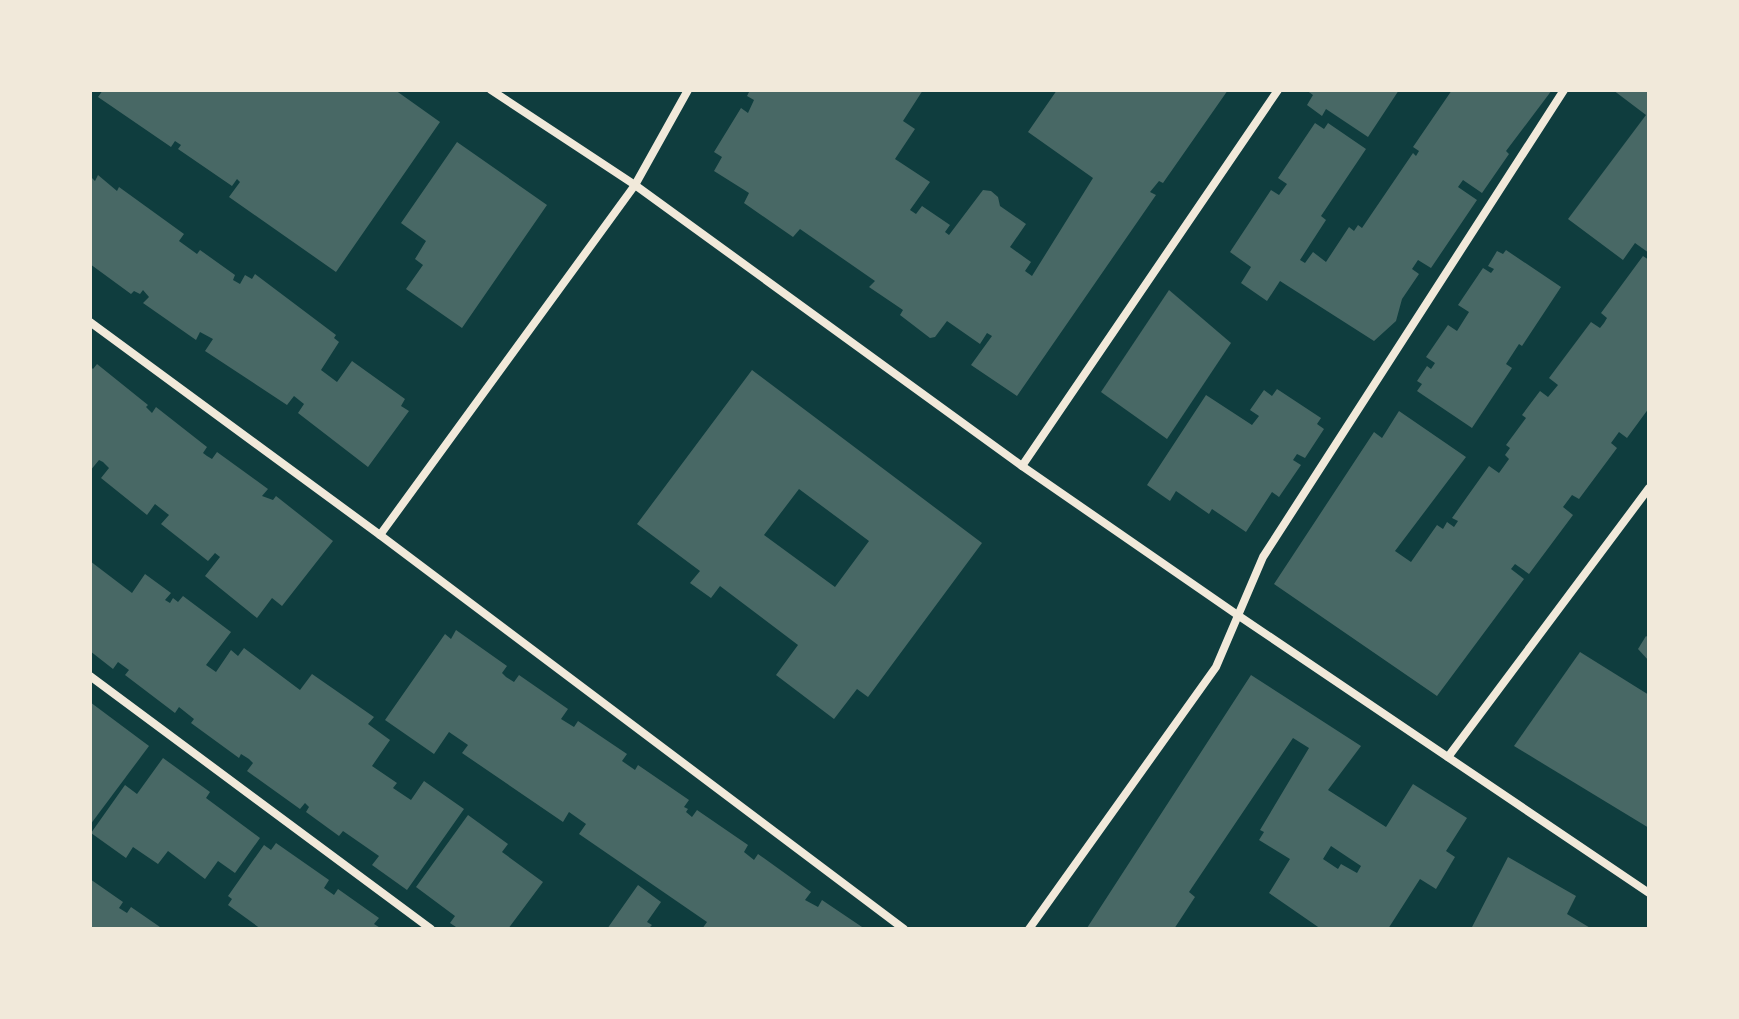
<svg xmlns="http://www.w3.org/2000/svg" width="1739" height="1019" viewBox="0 0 1739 1019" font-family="'Roboto Condensed',sans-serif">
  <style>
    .building { fill: #486865; fill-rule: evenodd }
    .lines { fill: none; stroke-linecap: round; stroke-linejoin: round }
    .minor { stroke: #f1e9da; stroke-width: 8 }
  </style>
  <rect width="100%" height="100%" fill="#0f3d3e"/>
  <!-- building -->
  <g class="building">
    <polygon points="103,90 395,90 440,122 336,272 229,197 240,182 237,179 232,186 178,149 181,145 175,141 171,147 98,97"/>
    <polygon points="750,90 923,90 903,121 915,129 895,159 930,182 910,210 916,214 922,206 950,225 945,232 949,235 983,190 991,191 998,197 1000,206 1026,224 1010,247 1031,262 1025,271 1032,276 1093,178 1028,132 1057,90 1228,90 1163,183 1159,181 1150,192 1156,195 1017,396 971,365 992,336 987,333 980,344 947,321 935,337 930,338 900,315 903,310 869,287 875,281 800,229 793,237 744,203 749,193 714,171 722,157 714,152 741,108 748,113 754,100 747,96"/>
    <polygon points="1306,90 1399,90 1368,137 1326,109 1322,116 1307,105 1313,95"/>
    <polygon points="1452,90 1552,90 1506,151 1509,154 1482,193 1463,180 1458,187 1477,200 1431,268 1418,260 1412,269 1419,274 1402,299 1396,321 1374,341 1280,281 1267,301 1241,283 1251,267 1230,252 1271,190 1279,195 1287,184 1278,178 1315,123 1324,129 1328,123 1366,149 1321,216 1326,220 1300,260 1305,263 1313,252 1326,262 1349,227 1354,231 1358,225 1362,228 1413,153 1416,156 1419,151 1413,147"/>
    <polygon points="1613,90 1649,90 1649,253 1635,243 1623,260 1568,219 1646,115"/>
    <polygon points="457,142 547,205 462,328 406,289 423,265 415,259 426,241 401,223"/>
    <polygon points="98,175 117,191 119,187 184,234 179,241 197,254 200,250 235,275 233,280 240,284 245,275 252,279 255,274 336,335 334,338 339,342 321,370 337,382 352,361 405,399 401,406 409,411 368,467 298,413 304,404 294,396 287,405 205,351 213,339 200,332 196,340 143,303 149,297 143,290 140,294 134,291 131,294 90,264 90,176 95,181"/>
    <polygon points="1506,250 1561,287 1522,346 1519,344 1506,364 1512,368 1472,428 1417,391 1422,384 1417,381 1427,366 1431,369 1435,363 1426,357 1448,325 1457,331 1469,312 1458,305 1483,268 1491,273 1494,269 1488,266 1497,251 1503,254"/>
    <polygon points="1643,256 1649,260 1649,408 1627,438 1619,432 1611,443 1617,448 1579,499 1572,495 1563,507 1573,515 1529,574 1515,564 1511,569 1524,579 1437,696 1274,584 1374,432 1382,438 1399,411 1466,457 1395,551 1411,562 1437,525 1443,529 1447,522 1454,527 1458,521 1452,518 1489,466 1499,473 1509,459 1505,455 1510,448 1506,445 1526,418 1522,415 1540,391 1548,397 1558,385 1549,378 1591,322 1600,328 1604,323 1607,318 1601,313"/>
    <polygon points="1169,290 1231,343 1167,439 1101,392"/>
    <polygon points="97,364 148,405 146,407 152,413 156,407 207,447 203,453 207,456 212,459 217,452 268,489 262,496 273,500 276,496 333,541 282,606 272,598 257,618 205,576 220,557 215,553 208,561 161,524 169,515 155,504 147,515 101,478 109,468 103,462 99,460 90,471 90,366 93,369"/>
    <path d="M 752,370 L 982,543 L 868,697 L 857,689 L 834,719 L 776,675 L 798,645 L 720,586 L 711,598 L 690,583 L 700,571 L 637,524 ZM 799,489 L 869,541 L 835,587 L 764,535 Z"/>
    <polygon points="1277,389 1321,418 1317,424 1324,429 1305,458 1297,454 1293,460 1301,465 1279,497 1272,492 1246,532 1212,509 1209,514 1176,491 1170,501 1147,485 1206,395 1252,425 1259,416 1250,410 1264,390 1272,396"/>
    <polygon points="90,561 132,593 145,574 171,593 165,600 170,603 173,598 178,602 183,596 231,632 206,665 216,672 231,650 238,656 244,648 300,690 312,674 374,717 368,724 390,740 372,766 397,783 393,788 411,800 424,781 464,809 407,890 372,865 379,856 343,831 339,836 306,812 309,807 305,803 300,809 247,771 253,763 249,759 241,754 239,758 191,723 194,719 179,707 175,713 125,675 129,670 118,662 113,669 90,651"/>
    <polygon points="456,630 507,666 502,673 506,677 514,682 519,675 568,709 561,719 574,727 578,721 627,754 622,761 635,770 638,765 689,800 684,807 688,809 686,812 692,817 697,810 748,845 744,852 754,860 758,854 811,892 805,900 818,907 822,900 865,929 702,929 707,922 579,834 586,824 569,812 563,822 462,753 468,745 449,732 434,754 385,720 445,634 451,639"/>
    <polygon points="1646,636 1649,638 1649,661 1638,649"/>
    <polygon points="1580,652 1649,695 1649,828 1514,746"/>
    <path d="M 1251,675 L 1361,746 L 1328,790 L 1386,827 L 1413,784 L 1467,818 L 1446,851 L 1455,857 L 1436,889 L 1420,879 L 1388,929 L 1321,929 L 1269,893 L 1290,859 L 1259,840 L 1264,832 L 1260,830 L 1309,748 L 1293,738 L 1189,892 L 1195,897 L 1174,929 L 1087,928 ZM 1331,846 L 1361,866 L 1357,873 L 1341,864 L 1338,869 L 1323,859 Z"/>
    <polygon points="90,702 149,746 90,825"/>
    <polygon points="163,758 210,792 206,798 260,838 235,873 218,861 205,879 168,851 158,864 133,847 126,858 91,833 125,785 137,794"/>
    <polygon points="468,815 508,844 502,852 543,882 508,929 459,929 450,923 455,916 416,887"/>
    <polygon points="276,843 329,880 324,888 334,895 338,889 379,918 374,924 382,929 261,929 228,905 232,899 228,896 264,845 271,850"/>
    <polygon points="1508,857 1576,896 1567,914 1592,929 1471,929"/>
    <polygon points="90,879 123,902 119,908 127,913 131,907 160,927 90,929"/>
    <polygon points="638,885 661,902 647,922 652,925 648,929 607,929"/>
  </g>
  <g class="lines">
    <!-- minor -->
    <g class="minor">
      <polyline points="491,90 635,185 1022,466 1239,616 1649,893"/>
      <polyline points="90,322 380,535 904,929"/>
      <polyline points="1022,466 1278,90"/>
      <polyline points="380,535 635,185 688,90"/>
      <polyline points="90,676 431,929"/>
      <polyline points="1448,757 1649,488"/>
      <polyline points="1029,929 1216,667 1263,557 1564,90"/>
    </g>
  </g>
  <!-- border -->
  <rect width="1739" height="1019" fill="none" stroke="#f1e9da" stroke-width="184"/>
</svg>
